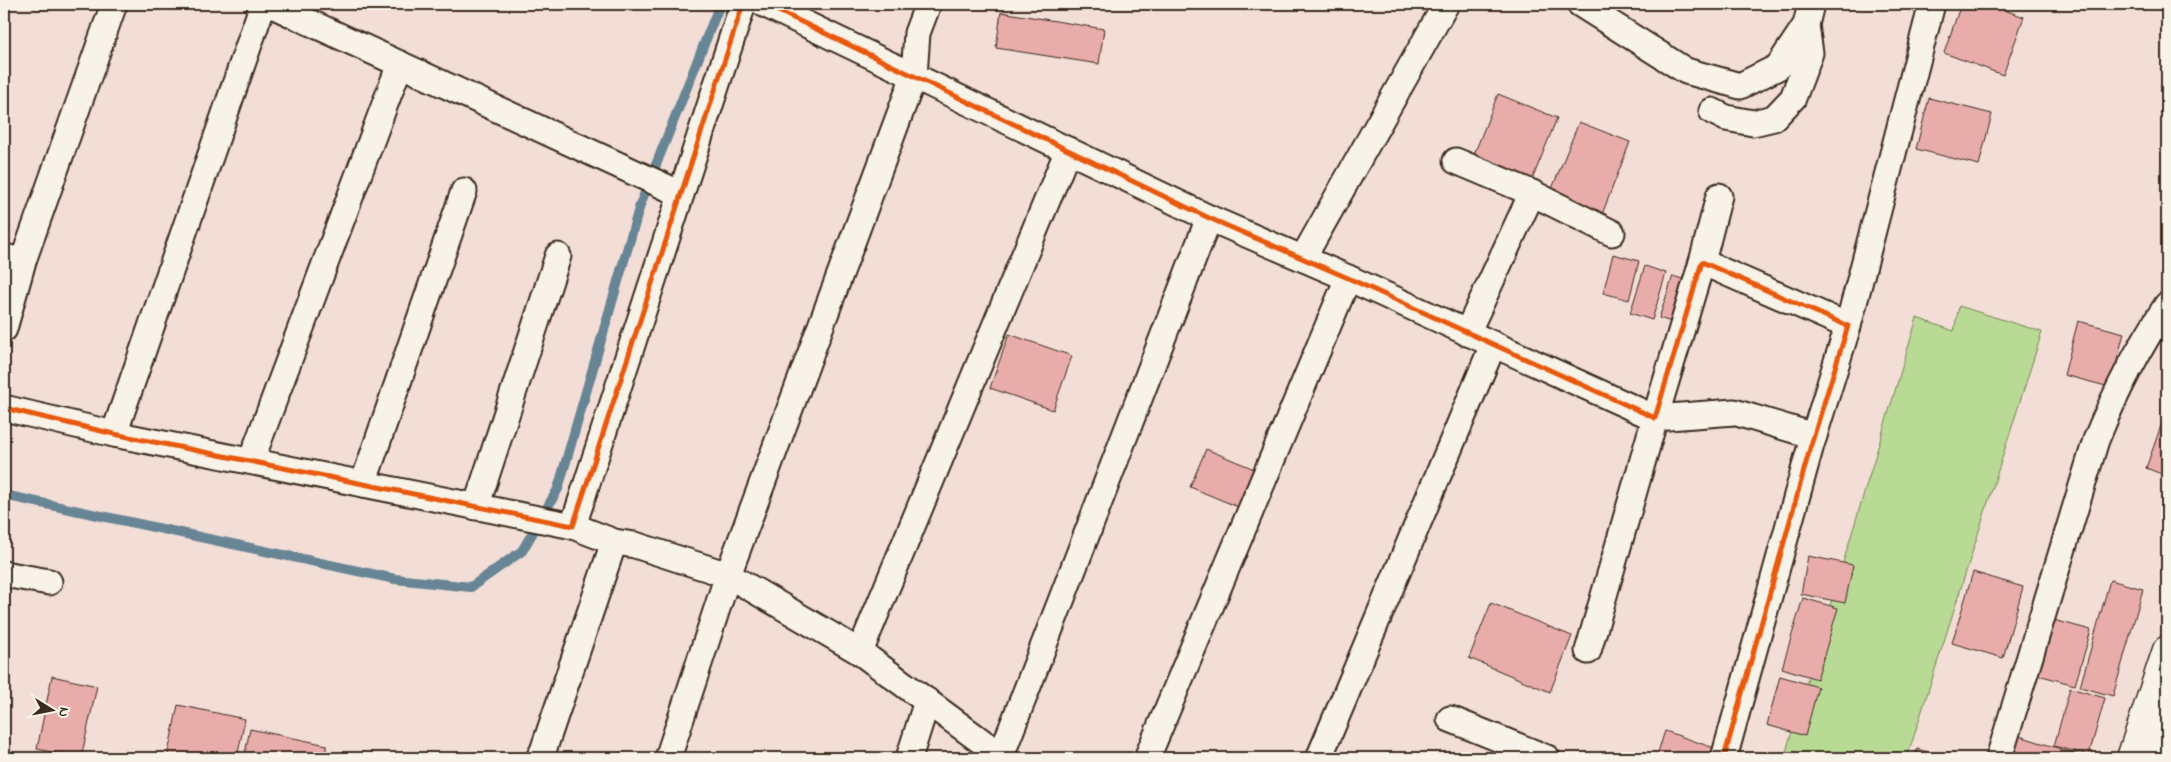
<svg xmlns="http://www.w3.org/2000/svg" width="2171" height="762" viewBox="0 0 2171 762" font-family="'Indie Flower',sans-serif">
  <style>
    .green { fill: #b8da94; stroke: #7a8259 }
    .lines { fill: none; stroke-linecap: round; stroke-linejoin: round }
    .stream { stroke: #678595; stroke-width: 10 }
    .building { fill: #e8acab; stroke: #3b2a1e }
    .minor-casing { stroke: #3b2a1e; stroke-width: 29 }
    .secondary-casing { stroke: #3b2a1e; stroke-width: 31 }
    .minor { stroke: #f7f3e8; stroke-width: 25 }
    .secondary { stroke: #f7f3e8; stroke-width: 28 }
    .cycleway-casing { stroke: #f7f3e8; stroke-width: 8 }
    .cycleway { stroke: #e8590c; stroke-width: 5 }
  </style>
  <rect width="100%" height="100%" fill="#f2ded6"/>
  <filter id="ink" filterUnits="userSpaceOnUse"><feTurbulence type="fractalNoise" baseFrequency=".02" numOctaves="2"/><feDisplacementMap in="SourceGraphic" scale="10" xChannelSelector="R" yChannelSelector="G"/><feConvolveMatrix kernelMatrix="1 2 1 2 8 2 1 2 1" color-interpolation-filters="sRGB"/></filter>
  <g filter="url(#ink)">
    <!-- green -->
    <polygon class="green" points="1959,306 2042,332 1907,758 1784,758 1917,318 1954,331"/>
    <g class="lines">
      <!-- stream -->
      <polyline class="stream" points="4,495 395,579 471,587 522,551 558,489 640,205 720,4"/>
    </g>
    <!-- building -->
    <g class="building">
      <polygon points="1961,4 1987,4 2024,17 2003,75 1944,53"/>
      <polygon points="1001,12 1104,29 1099,64 996,48"/>
      <polygon points="1498,94 1557,118 1532,180 1473,157"/>
      <polygon points="1929,98 1992,114 1979,165 1916,149"/>
      <polygon points="1579,122 1630,142 1601,217 1549,196"/>
      <polygon points="1613,254 1639,261 1629,300 1603,293"/>
      <polygon points="1645,266 1666,273 1652,320 1630,313"/>
      <polygon points="1673,276 1694,283 1681,325 1659,318"/>
      <polygon points="2078,321 2124,333 2110,387 2064,375"/>
      <polygon points="1009,334 1072,356 1053,410 990,388"/>
      <polygon points="2167,409 2167,476 2146,468"/>
      <polygon points="1206,449 1259,471 1243,509 1190,487"/>
      <polygon points="1808,556 1853,565 1845,603 1801,594"/>
      <polygon points="1973,572 2023,587 2003,658 1952,643"/>
      <polygon points="2110,580 2143,589 2113,696 2080,687"/>
      <polygon points="1803,598 1838,608 1817,679 1782,668"/>
      <polygon points="1491,603 1572,636 1550,692 1469,658"/>
      <polygon points="2046,618 2091,630 2075,685 2031,673"/>
      <polygon points="52,676 97,686 81,758 37,749"/>
      <polygon points="1780,676 1818,687 1805,736 1767,725"/>
      <polygon points="2070,688 2105,698 2089,755 2054,746"/>
      <polygon points="178,705 245,719 237,758 167,758"/>
      <polygon points="250,729 327,745 324,758 244,758"/>
      <polygon points="1665,731 1714,748 1711,758 1656,758"/>
      <polygon points="2016,735 2083,756 2082,758 2009,758"/>
      <polygon points="1917,749 1949,758 1915,758"/>
    </g>
    <g class="lines">
      <!-- minor casing -->
      <g class="minor-casing">
        <g id="minor">
          <polyline points="270,4 681,194"/>
          <polyline points="764,4 1209,218 1348,278 1655,418 1702,262 1848,326 1811,445 1724,758"/>
          <polyline points="1580,4 1686,71 1740,86 1778,67 1806,25 1811,4"/>
          <polyline points="1712,111 1726,118 1753,123 1774,118 1793,98 1810,53 1806,25"/>
          <polyline points="1456,161 1532,193 1612,233"/>
          <polyline points="4,257 23,261 114,4"/>
          <polyline points="1303,258 1446,4"/>
          <polyline points="1702,262 1719,196"/>
          <polyline points="1848,326 1932,4"/>
          <polyline points="4,329 23,261"/>
          <polyline points="1467,333 1532,193"/>
          <polyline points="4,408 114,434 573,526 743,4"/>
          <polyline points="114,434 263,4"/>
          <polyline points="251,461 400,64"/>
          <polyline points="363,484 464,191"/>
          <polyline points="476,507 558,256"/>
          <polyline points="573,526 614,542"/>
          <polyline points="4,574 49,582"/>
          <polyline points="1588,651 1655,418 1734,412 1814,436"/>
          <polyline points="860,652 1068,150"/>
          <polyline points="1450,719 1547,758"/>
          <polyline points="1001,756 1209,218"/>
          <polyline points="539,758 543,751 614,542 635,545 728,575 860,652 1004,758"/>
          <polyline points="668,758 728,575 914,76 917,33 928,4"/>
          <polyline points="909,758 927,701"/>
          <polyline points="1147,758 1348,278"/>
          <polyline points="1319,758 1493,345"/>
          <path d="M 1999,758 L 2096,440 C 2115,393 2139,347 2167,305"/>
        </g>
      </g>
      <!-- secondary casing -->
      <g class="secondary-casing">
        <g id="secondary">
          <polyline points="2131,758 2167,650"/>
          <polyline points="2153,758 2167,717"/>
        </g>
      </g>
      <!-- minor -->
      <use href="#minor" class="minor"/>
      <!-- secondary -->
      <use href="#secondary" class="secondary"/>
      <!-- cycleway casing -->
      <g class="cycleway-casing">
        <g id="cycleway">
          <polyline points="764,4 1209,218 1348,278 1655,418 1702,262 1848,326 1811,445 1724,758"/>
          <polyline points="4,408 114,434 573,526 743,4"/>
        </g>
      </g>
      <!-- cycleway -->
      <use href="#cycleway" class="cycleway"/>
    </g>
  </g>
  <!-- margin -->
  <rect width="2171" height="762" fill="none" stroke="#f7f3e8" stroke-width="20"/>
  <rect x="10" y="10" width="2151" height="742" fill="none" stroke="#3b2a1e" stroke-width="2" filter="url(#ink)"/>
  <!-- north arrow -->
  <g transform="translate(52 710) rotate(100)" stroke="#f7f3e8" stroke-width="4" paint-order="stroke">
  <path d="M0-4L9 19L0 12L-9 19Z" fill="#3b2a1e"/>
  <text y="-8" font-size="14" font-weight="bold" text-anchor="middle" fill="#3b2a1e">N</text>
  </g>
</svg>
